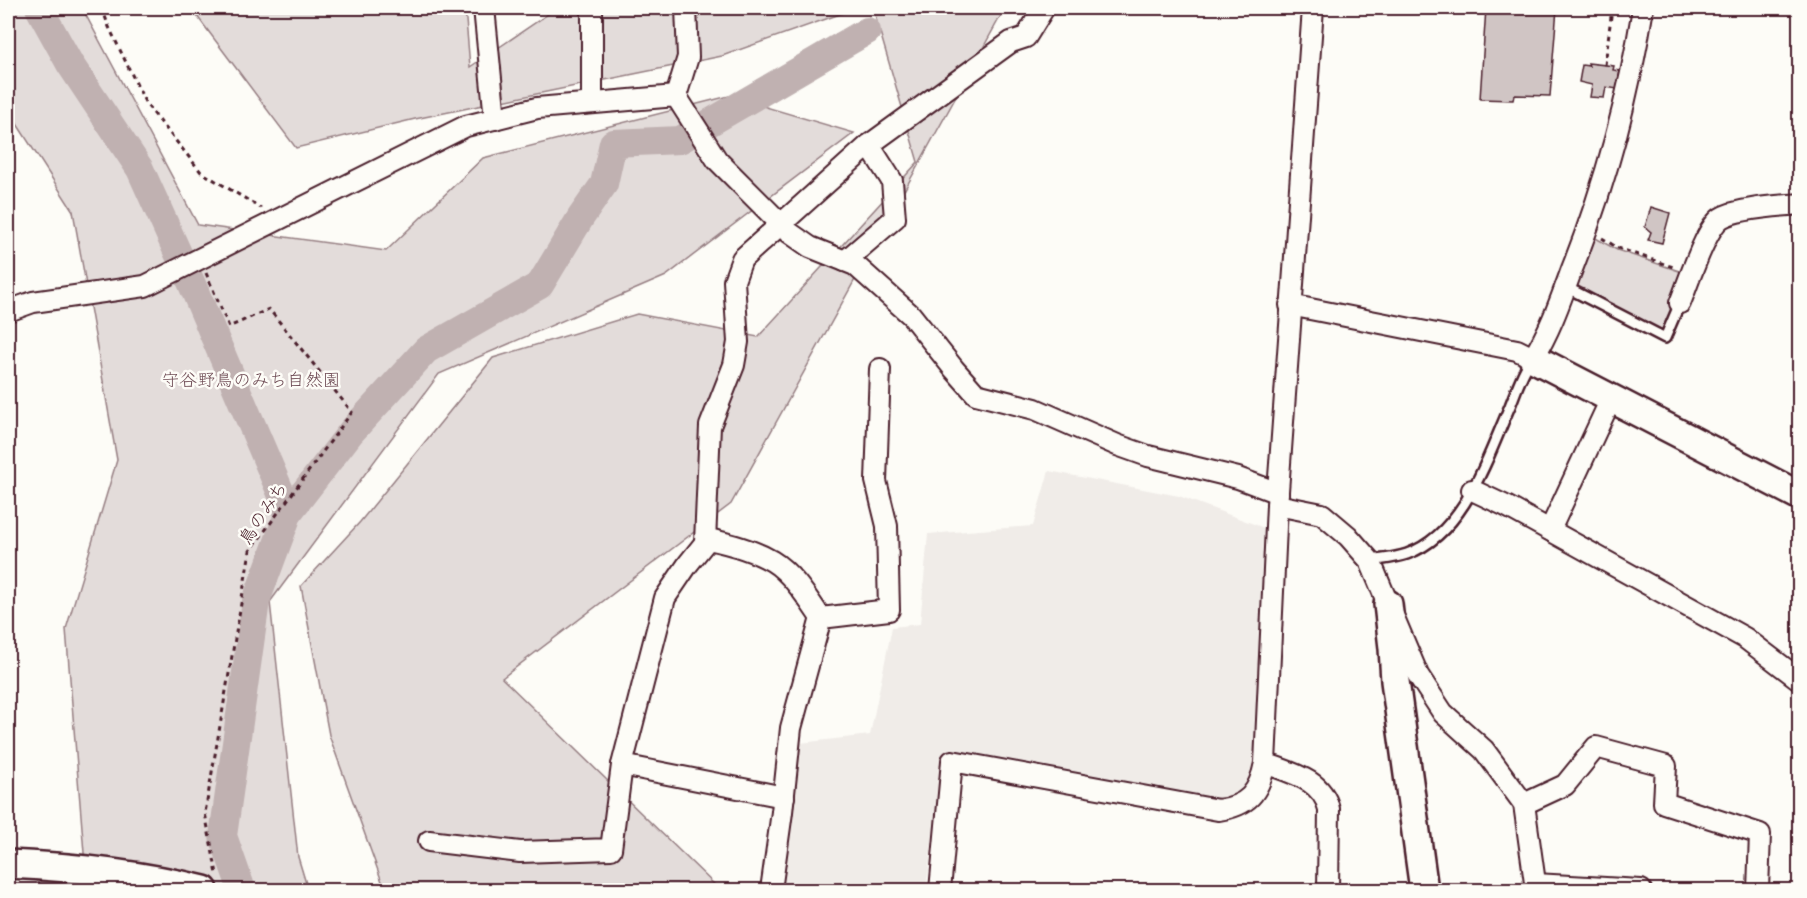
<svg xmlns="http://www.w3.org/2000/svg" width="1807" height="898" viewBox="0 0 1807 898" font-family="Sriracha,'Klee One',sans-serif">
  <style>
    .built { fill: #f0ece8 }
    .green { fill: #e3dcda; stroke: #967e82; stroke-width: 1.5 }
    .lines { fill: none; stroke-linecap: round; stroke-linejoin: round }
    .river { stroke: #c0b1b1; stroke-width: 28 }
    .building { fill: #d0c5c4; stroke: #4a1f2b; stroke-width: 1.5 }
    .lane-casing { stroke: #4a1f2b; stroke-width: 14 }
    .street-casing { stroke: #4a1f2b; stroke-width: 24 }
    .secondary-casing { stroke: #4a1f2b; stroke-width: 32 }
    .path { stroke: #4a1f2b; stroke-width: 3; stroke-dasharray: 4.5 4.5; stroke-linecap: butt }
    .lane { stroke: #fdfcf7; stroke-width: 9 }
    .street { stroke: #fdfcf7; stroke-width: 20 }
    .secondary { stroke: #fdfcf7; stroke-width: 27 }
    .labels { text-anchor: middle; stroke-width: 5; stroke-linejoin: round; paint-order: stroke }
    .park-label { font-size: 18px; fill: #704e57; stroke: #fdfcf7 }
    .street-label { font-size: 18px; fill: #4a1f2b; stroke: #fdfcf7 }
  </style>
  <rect width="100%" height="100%" fill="#fdfcf7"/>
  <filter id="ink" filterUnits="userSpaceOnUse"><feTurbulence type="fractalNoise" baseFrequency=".0167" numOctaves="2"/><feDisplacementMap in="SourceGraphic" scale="12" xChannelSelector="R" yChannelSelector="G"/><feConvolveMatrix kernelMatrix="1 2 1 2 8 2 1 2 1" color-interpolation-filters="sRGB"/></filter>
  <g filter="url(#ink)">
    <!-- built -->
    <polygon class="built" points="1049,471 1179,496 1267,529 1255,753 1249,780 1240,796 1221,802 944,752 926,890 779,890 800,743 870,735 892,627 920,624 928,534 1033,526"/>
    <!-- green -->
    <g class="green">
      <polygon points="8,8 82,8 198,225 386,251 483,158 729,96 854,133 666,276 439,374 270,602 298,857 308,890 87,890 66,629 117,460 73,211 8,110"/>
      <polygon points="193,8 465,8 470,67 557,8 857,8 722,56 415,119 296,148 197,16"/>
      <polygon points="873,8 1005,8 731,504 502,678 720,890 385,890 329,735 301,586 360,522 493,358 637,314 758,337 918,162"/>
      <polygon points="1592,236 1617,250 1688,274 1661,333 1573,286"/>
    </g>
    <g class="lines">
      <!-- river -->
      <g class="river">
        <polyline points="39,8 70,64 140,169 191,282 289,512 256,601 223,836 242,890"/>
        <polyline points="289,512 351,432 426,350 540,285 581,217 604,184 613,143 680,140 867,31"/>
      </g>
    </g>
    <!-- building -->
    <g class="building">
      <polygon points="1486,8 1557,8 1550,96 1514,95 1513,100 1480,99"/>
      <polygon points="1588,63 1614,66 1613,70 1620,71 1617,89 1606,87 1604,98 1590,97 1592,85 1579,82 1582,65 1589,66"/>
      <polygon points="1651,207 1670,213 1662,243 1648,240 1651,232 1645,227"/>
    </g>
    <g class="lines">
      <!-- lane casing -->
      <g class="lane-casing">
        <g id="lane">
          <polyline points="1566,287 1665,338 1680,303"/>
          <path d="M 1370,561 C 1382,559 1396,558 1407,554 C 1464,534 1488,456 1510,406 C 1516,391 1522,372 1531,360"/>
        </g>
      </g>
      <!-- street casing -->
      <g class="street-casing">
        <g id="street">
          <polyline points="484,8 495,119"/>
          <polyline points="592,8 592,103"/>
          <path d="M 1313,8 L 1277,505 L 1265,763 C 1291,773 1322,779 1329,809 L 1328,890"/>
          <polyline points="676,96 688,57 686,8"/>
          <polyline points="845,261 895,218 892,181 869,145"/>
          <path d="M 1680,303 C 1688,284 1705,229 1721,218 C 1736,208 1780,206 1800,204"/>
          <path d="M 1290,305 L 1517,350 L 1533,358 C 1550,331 1561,299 1572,269 C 1605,185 1629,97 1643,8"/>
          <polyline points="8,311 33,302 145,286 466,126 537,108 676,96 717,160 790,233 810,247 855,265 911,315 954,369 976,394 1035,409 1117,445 1148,456 1238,478 1278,493"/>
          <polyline points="1472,490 1506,506 1745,638 1800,680"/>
          <polyline points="1277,505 1322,514 1348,536 1370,561 1418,675 1443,713 1484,750 1524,804 1536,890"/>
          <polyline points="1550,530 1611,399"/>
          <polyline points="705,542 710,426 734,365 738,342 734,281 742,259 869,145 1011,42 1026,37 1044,8"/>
          <polyline points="821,618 889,610 887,526 876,481 880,369"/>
          <polyline points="622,765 784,797"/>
          <polyline points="1524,804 1565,785 1596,747 1666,766 1664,803 1760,834 1758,890"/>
          <path d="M 429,841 L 520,852 L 611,849 L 622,765 L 665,598 L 688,564 L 708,539 C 727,543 755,551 772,561 C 792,573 808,599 821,618 L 791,728 L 782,812 L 771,890"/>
          <polyline points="1535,884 1641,890"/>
          <path d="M 940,890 L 952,761 L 1218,810 C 1248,806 1259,793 1265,763"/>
        </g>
      </g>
      <!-- secondary casing -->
      <g class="secondary-casing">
        <g id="secondary">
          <polyline points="1533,358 1800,496"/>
          <polyline points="1388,604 1393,648 1395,681 1424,890"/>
          <path d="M 8,864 C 74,867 139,874 204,890"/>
        </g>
      </g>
      <!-- path -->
      <g class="path">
        <polyline points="102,8 109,27 146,104 201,172 261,208"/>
        <polyline points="1605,65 1612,8"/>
        <polyline points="1602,238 1618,248 1676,268"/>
        <polyline points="206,273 229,327 269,309 352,412 250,551 205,813 217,874"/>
      </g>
      <!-- lane -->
      <use href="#lane" class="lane"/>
      <!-- street -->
      <use href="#street" class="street"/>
      <!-- secondary -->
      <use href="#secondary" class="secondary"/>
    </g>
  </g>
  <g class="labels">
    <!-- park labels -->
    <g class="park-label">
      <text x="251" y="386">守谷野鳥のみち自然園</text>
    </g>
    <!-- street labels -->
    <g class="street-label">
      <text transform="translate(263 513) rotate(-56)" y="6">鳥のみち</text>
    </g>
  </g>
  <!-- margin -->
  <rect width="1807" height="898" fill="none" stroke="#fdfcf7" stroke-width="30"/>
  <rect x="15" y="15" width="1777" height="868" fill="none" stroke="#4a1f2b" stroke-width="2" filter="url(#ink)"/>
</svg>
